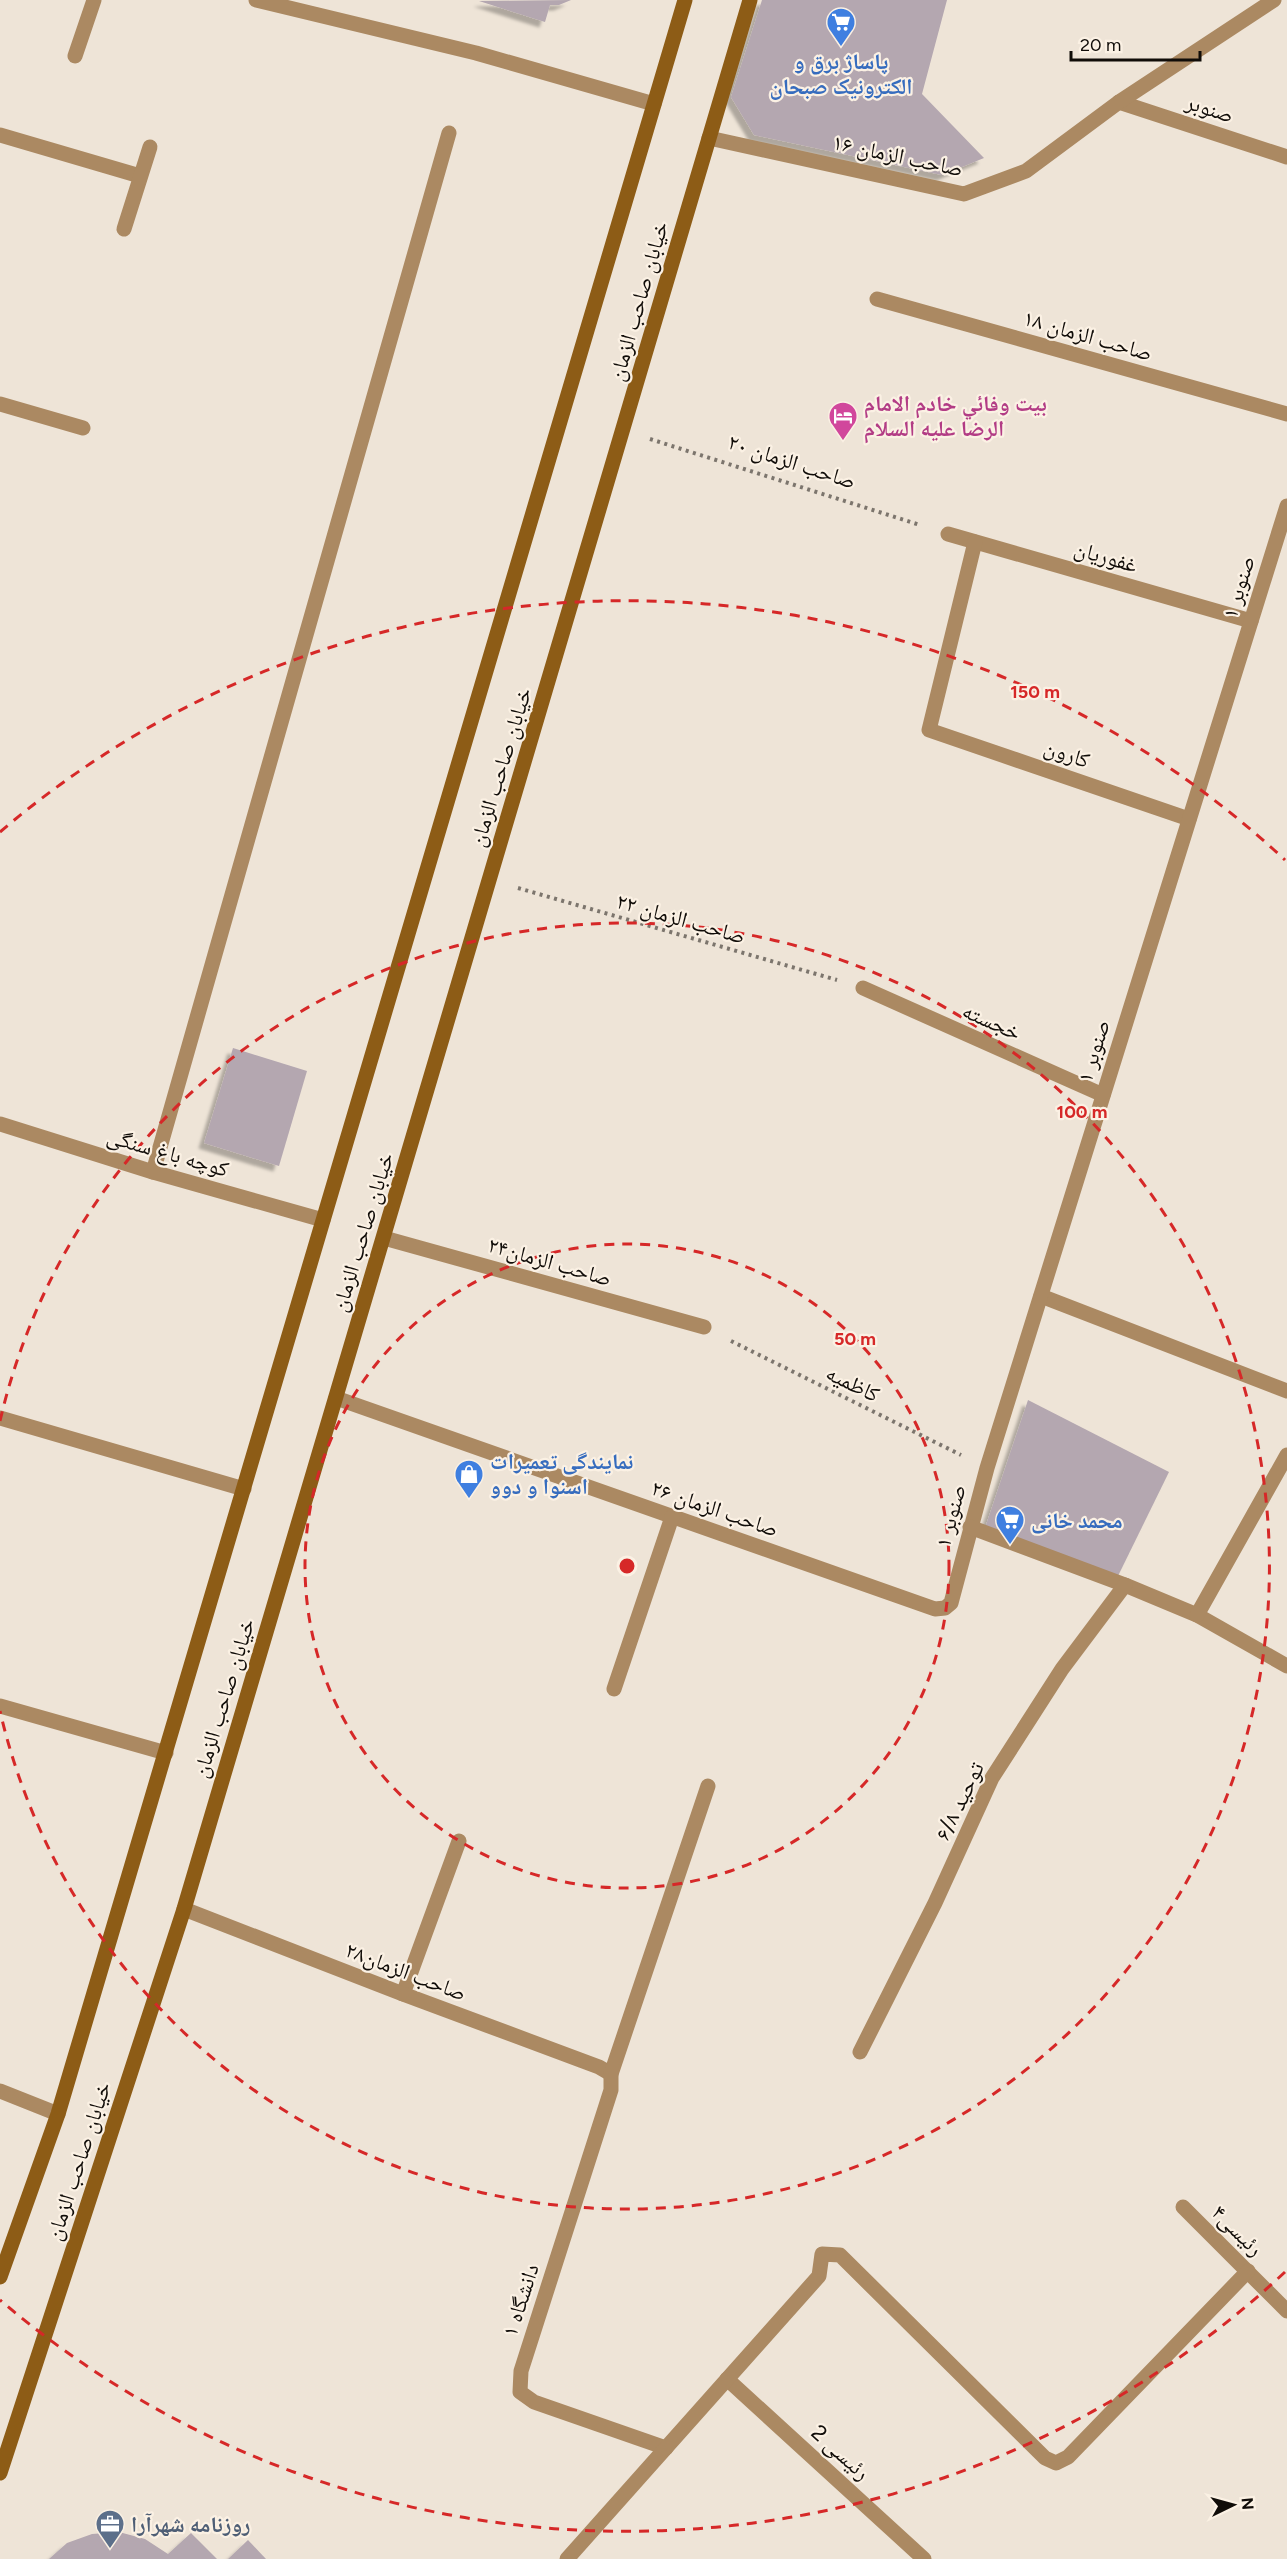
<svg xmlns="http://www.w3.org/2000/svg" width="1287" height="2559" viewBox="0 0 1287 2559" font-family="Figtree,'Noto Naskh Arabic',sans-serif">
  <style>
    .building { fill: #b4a7b0; filter: url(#shadow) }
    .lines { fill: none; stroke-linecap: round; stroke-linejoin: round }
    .path { stroke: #7c756d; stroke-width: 4; stroke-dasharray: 3 4.5; stroke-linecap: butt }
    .lane { stroke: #ab8962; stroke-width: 15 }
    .street { stroke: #ab8962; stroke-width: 15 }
    .secondary { stroke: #8d5c16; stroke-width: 15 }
    .ring { fill: none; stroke: #d62828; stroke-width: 3; stroke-dasharray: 10 8 }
    .labels { text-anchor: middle; stroke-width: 4.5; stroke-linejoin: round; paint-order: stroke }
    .shop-label { font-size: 22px; font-weight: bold; fill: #366cbe; stroke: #fbf1e4; text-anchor: start }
    .street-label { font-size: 22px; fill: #100c08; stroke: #fbf1e4 }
    .hotel-label { font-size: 22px; font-weight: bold; fill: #b23c85; stroke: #fbf1e4; text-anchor: start }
    .service-label { font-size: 22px; font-weight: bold; fill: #4e5e75; stroke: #fbf1e4; text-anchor: start }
    .centre { fill: #d62828; stroke: #fbf1e4; stroke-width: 3 }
    .ring-label { font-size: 18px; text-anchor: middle; font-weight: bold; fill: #d62828; stroke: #fbf1e4; stroke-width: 4.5; stroke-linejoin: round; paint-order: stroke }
  </style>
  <defs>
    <filter id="shadow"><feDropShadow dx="-5.5" dy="5.5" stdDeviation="1.5" flood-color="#0004"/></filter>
  </defs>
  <rect width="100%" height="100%" fill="#eee4d7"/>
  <!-- building -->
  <g class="building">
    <polygon points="571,0 559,5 550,5 545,22 479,1"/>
    <polygon points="762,0 947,0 922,94 984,158 942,175 754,135 731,97"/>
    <polygon points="233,1048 307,1071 279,1166 204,1143"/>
    <polygon points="1028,1400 1169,1472 1118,1576 985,1528"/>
    <polygon points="119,2532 145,2539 168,2554 191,2533 217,2559 49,2559 67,2543 92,2534"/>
    <polygon points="248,2540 266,2559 228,2559"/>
  </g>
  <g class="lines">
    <!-- path -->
    <g class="path">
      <polyline points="650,439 920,525"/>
      <polyline points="518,888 837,980"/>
      <polyline points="731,1341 961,1455"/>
    </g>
    <!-- lane -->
    <g class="lane">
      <polyline points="153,1172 449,133"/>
      <polyline points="403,1994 459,1841"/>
    </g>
    <!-- street -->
    <g class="street">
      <polyline points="256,0 476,53 654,104"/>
      <polyline points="75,56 94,0"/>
      <polyline points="1119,102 1287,157"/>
      <polyline points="0,135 140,176"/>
      <polyline points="709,138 964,194 1026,171 1119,102 1274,0"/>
      <polyline points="124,229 150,147"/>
      <polyline points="877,299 1287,414"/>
      <polyline points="0,404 83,428"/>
      <polyline points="948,534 1251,621"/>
      <polyline points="975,542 929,730 1189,819"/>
      <polyline points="863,988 1103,1095"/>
      <polyline points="0,1124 153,1172 323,1220"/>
      <polyline points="384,1238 704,1327"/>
      <polyline points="1041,1296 1287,1391"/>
      <polyline points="336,1398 935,1609 945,1608 951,1603 987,1468 1287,506"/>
      <polyline points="0,1418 244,1489"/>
      <polyline points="970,1527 1125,1585 1197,1615 1287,1666"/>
      <polyline points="1197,1615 1287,1455"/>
      <polyline points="614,1689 672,1517"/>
      <polyline points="0,1706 166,1753"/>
      <polyline points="184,1909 403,1994 599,2067 611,2074"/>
      <polyline points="860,2052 935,1903 992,1778 1062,1669 1125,1585"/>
      <polyline points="0,2091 58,2114"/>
      <polyline points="1183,2207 1287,2311"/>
      <polyline points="727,2379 924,2559"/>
      <polyline points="666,2448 534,2402 520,2392 521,2371 611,2090 611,2074 708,1786"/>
      <polyline points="567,2559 819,2276 822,2254 840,2255 1045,2458 1056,2463 1068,2457 1248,2271"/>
    </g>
    <!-- secondary -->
    <g class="secondary">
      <polyline points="0,2277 58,2114 685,0"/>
      <polyline points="0,2473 184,1909 750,0"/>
    </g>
  </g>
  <!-- distance rings -->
  <g class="ring">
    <circle cx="627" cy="1566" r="322"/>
    <path d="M0 1421A643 643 0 1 1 0 1711"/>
    <path d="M1285 2272A965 965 0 0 1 0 2300M0 832A965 965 0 0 1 1285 860"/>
  </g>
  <!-- icons -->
  <defs>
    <g id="supermarket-pin" transform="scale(1.5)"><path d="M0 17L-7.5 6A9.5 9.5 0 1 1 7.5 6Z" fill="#3f7fe0" stroke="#fbf1e4"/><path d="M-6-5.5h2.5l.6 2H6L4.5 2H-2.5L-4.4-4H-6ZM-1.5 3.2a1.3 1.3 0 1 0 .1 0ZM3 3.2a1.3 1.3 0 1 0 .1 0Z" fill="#fff"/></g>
    <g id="hotel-pin" transform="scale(1.5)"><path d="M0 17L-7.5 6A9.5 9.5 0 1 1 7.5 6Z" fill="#d1479c" stroke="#fbf1e4"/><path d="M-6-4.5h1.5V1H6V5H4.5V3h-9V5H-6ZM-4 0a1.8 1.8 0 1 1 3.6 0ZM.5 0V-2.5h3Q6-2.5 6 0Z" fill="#fff"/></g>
    <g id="shop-pin" transform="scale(1.5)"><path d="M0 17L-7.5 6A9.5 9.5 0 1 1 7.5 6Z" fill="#3f7fe0" stroke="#fbf1e4"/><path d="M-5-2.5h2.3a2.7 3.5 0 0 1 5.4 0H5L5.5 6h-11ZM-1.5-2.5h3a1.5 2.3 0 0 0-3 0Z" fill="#fff"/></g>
    <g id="office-pin" transform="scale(1.5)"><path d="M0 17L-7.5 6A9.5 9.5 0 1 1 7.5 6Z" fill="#5c6f8a" stroke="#fbf1e4"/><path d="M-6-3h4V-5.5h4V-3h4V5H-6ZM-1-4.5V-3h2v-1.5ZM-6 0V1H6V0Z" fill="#fff"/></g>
  </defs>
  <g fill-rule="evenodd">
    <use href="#supermarket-pin" x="841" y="22"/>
    <use href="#hotel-pin" x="843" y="416"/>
    <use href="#shop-pin" x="469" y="1474"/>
    <use href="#supermarket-pin" x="1010" y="1520"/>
    <use href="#office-pin" x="110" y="2524"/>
  </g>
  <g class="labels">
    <!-- shop labels -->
    <g class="shop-label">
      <text x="841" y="69" text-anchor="middle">پاساژ برق و<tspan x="841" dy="25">الکترونیک صبحان</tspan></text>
      <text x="490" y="1469">نمایندگی تعمیرات<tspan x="490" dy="25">اسنوا و دوو</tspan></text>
      <text x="1031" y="1528">محمد خانی</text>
    </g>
    <!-- street labels -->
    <g class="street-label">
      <text transform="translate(1210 108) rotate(18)" y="8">صنوبر</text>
      <text transform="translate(898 155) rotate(12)" y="8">صاحب الزمان ۱۶</text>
      <text transform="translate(638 301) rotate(-74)" y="8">خیابان صاحب الزمان</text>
      <text transform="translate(1088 335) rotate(16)" y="8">صاحب الزمان ۱۸</text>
      <text transform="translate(792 461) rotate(18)" y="8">صاحب الزمان ۲۰</text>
      <text transform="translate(1106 556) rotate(16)" y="8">غفوریان</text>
      <text transform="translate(1238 587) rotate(-73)" y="8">صنوبر ۱</text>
      <text transform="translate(1067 753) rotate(19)" y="8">کارون</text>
      <text transform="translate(500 767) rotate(-73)" y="8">خیابان صاحب الزمان</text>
      <text transform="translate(681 918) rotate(16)" y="8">صاحب الزمان ۲۲</text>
      <text transform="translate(992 1021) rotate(24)" y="8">خجسته</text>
      <text transform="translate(1093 1051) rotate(-73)" y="8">صنوبر ۱</text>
      <text transform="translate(168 1152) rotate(16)" y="8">کوچه باغ سنگی</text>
      <text transform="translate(362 1232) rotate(-73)" y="8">خیابان صاحب الزمان</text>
      <text transform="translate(550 1261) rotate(16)" y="8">صاحب الزمان۲۴</text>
      <text transform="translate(853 1383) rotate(26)" y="8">کاظمیه</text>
      <text transform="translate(715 1508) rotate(19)" y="8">صاحب الزمان ۲۶</text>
      <text transform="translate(950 1516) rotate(-75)" y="8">صنوبر ۱</text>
      <text transform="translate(223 1698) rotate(-73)" y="8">خیابان صاحب الزمان</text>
      <text transform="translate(959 1801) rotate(-64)" y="8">توحید ۶/۸</text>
      <text transform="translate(406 1971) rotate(21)" y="8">صاحب الزمان۲۸</text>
      <text transform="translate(78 2161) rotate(-72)" y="8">خیابان صاحب الزمان</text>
      <text transform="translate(1238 2230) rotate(45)" y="8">رئیسی۴</text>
      <text transform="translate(520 2300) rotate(-72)" y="8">دانشگاه ۱</text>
      <text transform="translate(841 2452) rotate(42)" y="8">رئیسی 2</text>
    </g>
    <!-- hotel labels -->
    <g class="hotel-label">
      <text x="864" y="411">بيت وفائي خادم الامام<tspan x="864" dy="25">الرضا عليه السلام</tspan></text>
    </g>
    <!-- service labels -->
    <g class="service-label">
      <text x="131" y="2532">روزنامه شهرآرا</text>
    </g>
  </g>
  <circle cx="627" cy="1566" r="9" class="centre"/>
  <g class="ring-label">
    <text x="1035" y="698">150 m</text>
    <text x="1082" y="1118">100 m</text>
    <text x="855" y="1345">50 m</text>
  </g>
  <!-- north arrow -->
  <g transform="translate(1233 2505) rotate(85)" stroke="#fbf1e4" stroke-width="4.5" paint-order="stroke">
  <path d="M0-4.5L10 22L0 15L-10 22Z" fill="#100c08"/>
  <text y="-9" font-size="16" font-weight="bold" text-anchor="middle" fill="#100c08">N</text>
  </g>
  <!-- scale -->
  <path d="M1071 51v9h129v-9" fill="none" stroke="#100c08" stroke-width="3"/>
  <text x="1080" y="51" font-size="18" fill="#100c08" stroke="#fbf1e4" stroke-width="4.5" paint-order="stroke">20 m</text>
</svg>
